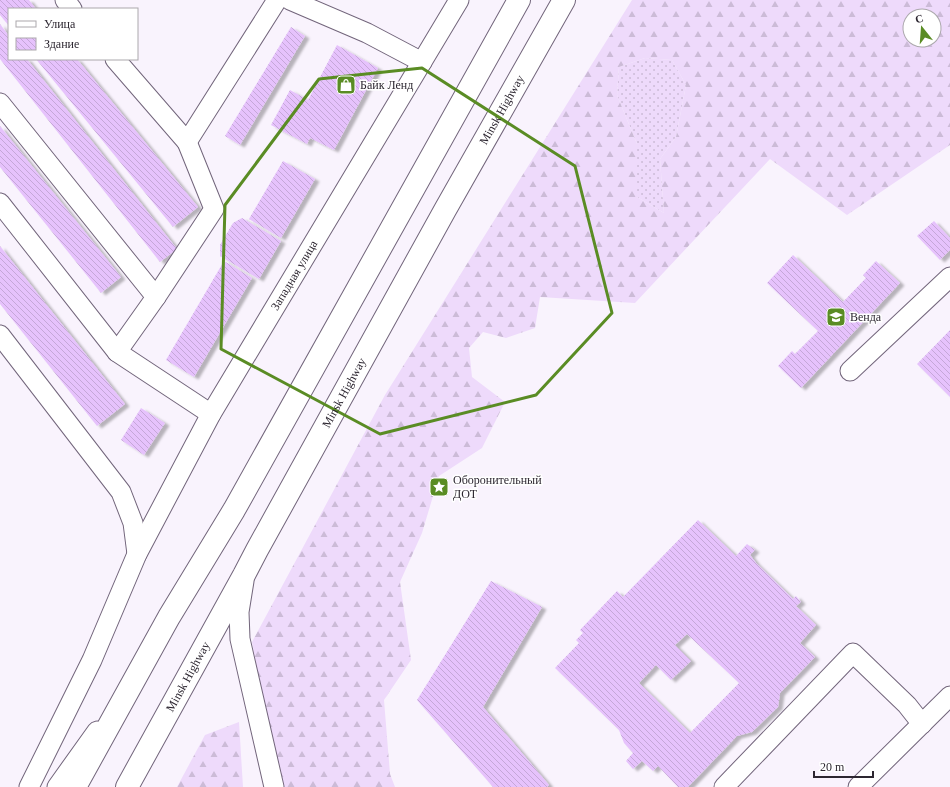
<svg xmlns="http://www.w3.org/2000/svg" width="950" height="787" viewBox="0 0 950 787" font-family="'Times New Roman',serif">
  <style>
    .grass { fill: url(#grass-dots) }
    .forest { fill: url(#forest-firs); fill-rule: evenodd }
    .building { fill: url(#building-back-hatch); fill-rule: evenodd; filter: url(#shadow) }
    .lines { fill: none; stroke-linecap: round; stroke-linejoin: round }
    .minor-casing { stroke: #72657b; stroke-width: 21 }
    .highway-casing { stroke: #72657b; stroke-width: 24 }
    .minor { stroke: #fff; stroke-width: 19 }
    .highway { stroke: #fff; stroke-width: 22 }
    .marked { fill: none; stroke: #5a8c24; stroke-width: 3; stroke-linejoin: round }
    .labels { text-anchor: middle; stroke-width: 3; stroke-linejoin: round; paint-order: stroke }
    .poi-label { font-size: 12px; fill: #2c2630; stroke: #fff; text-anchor: start }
    .street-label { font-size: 12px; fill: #2c2630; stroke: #fff }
  </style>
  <defs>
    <pattern id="grass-dots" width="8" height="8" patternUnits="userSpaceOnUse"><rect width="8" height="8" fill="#eedafb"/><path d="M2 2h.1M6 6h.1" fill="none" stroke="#ccbbd7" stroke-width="1.8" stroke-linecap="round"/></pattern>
    <pattern id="forest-firs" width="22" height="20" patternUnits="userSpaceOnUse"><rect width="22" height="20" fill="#eedafb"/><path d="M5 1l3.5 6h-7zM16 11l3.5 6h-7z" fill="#ccbbd7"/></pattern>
    <pattern id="building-back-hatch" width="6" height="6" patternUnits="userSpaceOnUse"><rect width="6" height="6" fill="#e6c2fc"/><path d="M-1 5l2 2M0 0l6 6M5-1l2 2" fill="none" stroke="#c5a7d8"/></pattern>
    <filter id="shadow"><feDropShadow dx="4.5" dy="2.5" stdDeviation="1" flood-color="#0004"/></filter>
  </defs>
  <rect width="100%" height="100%" fill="#f9f3fd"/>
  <!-- grass -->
  <polygon class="grass" points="645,58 672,60 686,85 676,137 660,159 664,213 637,197 637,144 617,95 619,67"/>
  <!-- forest -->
  <g class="forest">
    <path d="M 632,0 L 950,0 L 950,145 L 847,215 L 770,159 L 635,303 L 540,297 L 535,328 L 506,338 L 483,332 L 469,348 L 472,377 L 505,402 L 482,448 L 439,476 L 422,533 L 400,582 L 411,660 L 384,700 L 390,774 L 395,787 L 280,787 L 252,642 L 385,395 ZM 910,16 L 934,16 L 934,40 L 910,40 ZM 645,58 L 672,60 L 686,85 L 676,137 L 660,159 L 664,213 L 637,197 L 637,144 L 617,95 L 619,67 Z"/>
    <polygon points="239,722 243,787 177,787 205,735"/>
  </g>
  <!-- building -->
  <g class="building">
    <polygon points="0,0 29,0 36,9 9,9 9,26 0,15"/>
    <polygon points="0,24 9,36 9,59 27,59 177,249 160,262 0,59"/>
    <polygon points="291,27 305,36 240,145 225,136"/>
    <polygon points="337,45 378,68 334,150 310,138 307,144 271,125 290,90 308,100"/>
    <polygon points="36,59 77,59 198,207 173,227"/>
    <polygon points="0,126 121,277 101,293 0,167"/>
    <polygon points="283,161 315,179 281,238 249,219"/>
    <polygon points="242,218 281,241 259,279 220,256 220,245 233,223"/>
    <polygon points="934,221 950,238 950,250 940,260 917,236"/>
    <polygon points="0,246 125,404 97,426 0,304"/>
    <polygon points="793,255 843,302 866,278 863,275 876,261 900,283 801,388 778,366 792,351 795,354 818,331 767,283"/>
    <polygon points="224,261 252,278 194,377 166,360"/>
    <polygon points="950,330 950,397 917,364"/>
    <polygon points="141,408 165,423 144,455 121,440"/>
    <path d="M 698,520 L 736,556 L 747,544 L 755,550 L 750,555 L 756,563 L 793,599 L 796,596 L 801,602 L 796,606 L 816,625 L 800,643 L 815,657 L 780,693 L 778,707 L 752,732 L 737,736 L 688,787 L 678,787 L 658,766 L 653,771 L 642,761 L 633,769 L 626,761 L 633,753 L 624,743 L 619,730 L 555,668 L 579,643 L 576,640 L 583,633 L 580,630 L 617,591 L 623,597 ZM 687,634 L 739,683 L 690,733 L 639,683 L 656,665 L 671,680 L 691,661 L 675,645 Z"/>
    <polygon points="491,581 542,607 483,707 549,785 547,787 493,787 417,700"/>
  </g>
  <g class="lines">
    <!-- minor casing -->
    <g class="minor-casing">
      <g id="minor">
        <polyline points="65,0 72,9"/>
        <polyline points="290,0 367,33 422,62"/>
        <polyline points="115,59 187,142 277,0"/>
        <polyline points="0,103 156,297"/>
        <polyline points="0,203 117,352 211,414"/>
        <polyline points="0,335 121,492 133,523 137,554"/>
        <polyline points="117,352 156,297 214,209 187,142"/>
        <polyline points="850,371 950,277"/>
        <polyline points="244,581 239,612 240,639 274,787"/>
        <path id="s1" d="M 29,787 L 92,660 L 137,554 L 211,414 L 459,0"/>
        <polyline points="57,787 97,731"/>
        <polyline points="724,787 853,653 907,705 922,724"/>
        <polyline points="858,787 950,696"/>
      </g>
    </g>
    <!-- highway casing -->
    <g class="highway-casing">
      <g id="highway">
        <polyline points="75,787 169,617 234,510 519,0"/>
        <path id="s2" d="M 127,787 L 244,575 L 257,550 L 445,210 L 564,0"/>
      </g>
    </g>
    <!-- minor -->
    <use href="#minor" class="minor"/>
    <!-- highway -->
    <use href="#highway" class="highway"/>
  </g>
  <!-- marked area -->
  <path class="marked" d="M 422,68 L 575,166 L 612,313 L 536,395 L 380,434 L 221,349 L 225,205 L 319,79 Z"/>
  <!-- icons -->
  <defs>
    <g id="shop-square" transform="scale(1)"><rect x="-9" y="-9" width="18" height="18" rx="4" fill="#5a8c24" stroke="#fff"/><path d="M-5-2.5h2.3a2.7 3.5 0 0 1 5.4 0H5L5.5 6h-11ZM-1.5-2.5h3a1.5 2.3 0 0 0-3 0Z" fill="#fff"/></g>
    <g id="school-square" transform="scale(1)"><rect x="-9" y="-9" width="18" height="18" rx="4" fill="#5a8c24" stroke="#fff"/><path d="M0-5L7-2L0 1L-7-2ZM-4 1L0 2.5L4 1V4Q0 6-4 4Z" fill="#fff"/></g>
    <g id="sight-square" transform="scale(1)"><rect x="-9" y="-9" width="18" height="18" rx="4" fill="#5a8c24" stroke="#fff"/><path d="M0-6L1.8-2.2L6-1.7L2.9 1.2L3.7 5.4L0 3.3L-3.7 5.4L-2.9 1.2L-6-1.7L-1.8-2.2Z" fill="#fff"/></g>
  </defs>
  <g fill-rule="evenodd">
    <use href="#shop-square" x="346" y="85"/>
    <use href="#school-square" x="836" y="317"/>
    <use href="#sight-square" x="439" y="487"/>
  </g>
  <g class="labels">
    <!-- poi labels -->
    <g class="poi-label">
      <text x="360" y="89">Байк Ленд</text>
      <text x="850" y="321">Венда</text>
      <text x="453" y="484">Оборонительный<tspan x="453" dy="14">ДОТ</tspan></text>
    </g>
    <!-- street labels -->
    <g class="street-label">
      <text dy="4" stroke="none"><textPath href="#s2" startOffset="774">Minsk Highway</textPath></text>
      <text dy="4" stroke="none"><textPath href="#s1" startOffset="577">Западная улица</textPath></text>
      <text dy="4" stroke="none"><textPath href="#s2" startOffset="450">Minsk Highway</textPath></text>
      <text dy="4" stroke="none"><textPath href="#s2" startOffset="126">Minsk Highway</textPath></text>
    </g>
  </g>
  <!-- legend -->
  <rect x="8" y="8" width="130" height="52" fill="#ffffff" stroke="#aba8ac"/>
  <rect x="16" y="21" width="20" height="6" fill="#ffffff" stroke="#aba8ac"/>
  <text x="44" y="28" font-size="12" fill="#2c2630">Улица</text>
  <rect x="16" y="38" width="20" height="12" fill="url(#building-back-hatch)" stroke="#aba8ac"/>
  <text x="44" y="48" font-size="12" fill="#2c2630">Здание</text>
  <!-- north arrow -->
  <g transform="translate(922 28) rotate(343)"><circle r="19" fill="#ffffff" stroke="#aba8ac"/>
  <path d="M0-3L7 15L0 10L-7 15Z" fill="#5a8c24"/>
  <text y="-6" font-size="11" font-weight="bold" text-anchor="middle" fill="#2c2630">С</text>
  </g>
  <!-- scale -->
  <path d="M814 771v6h59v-6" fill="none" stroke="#2c2630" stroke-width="2"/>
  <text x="820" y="771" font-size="12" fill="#2c2630" stroke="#ffffff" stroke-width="3" paint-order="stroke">20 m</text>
</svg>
